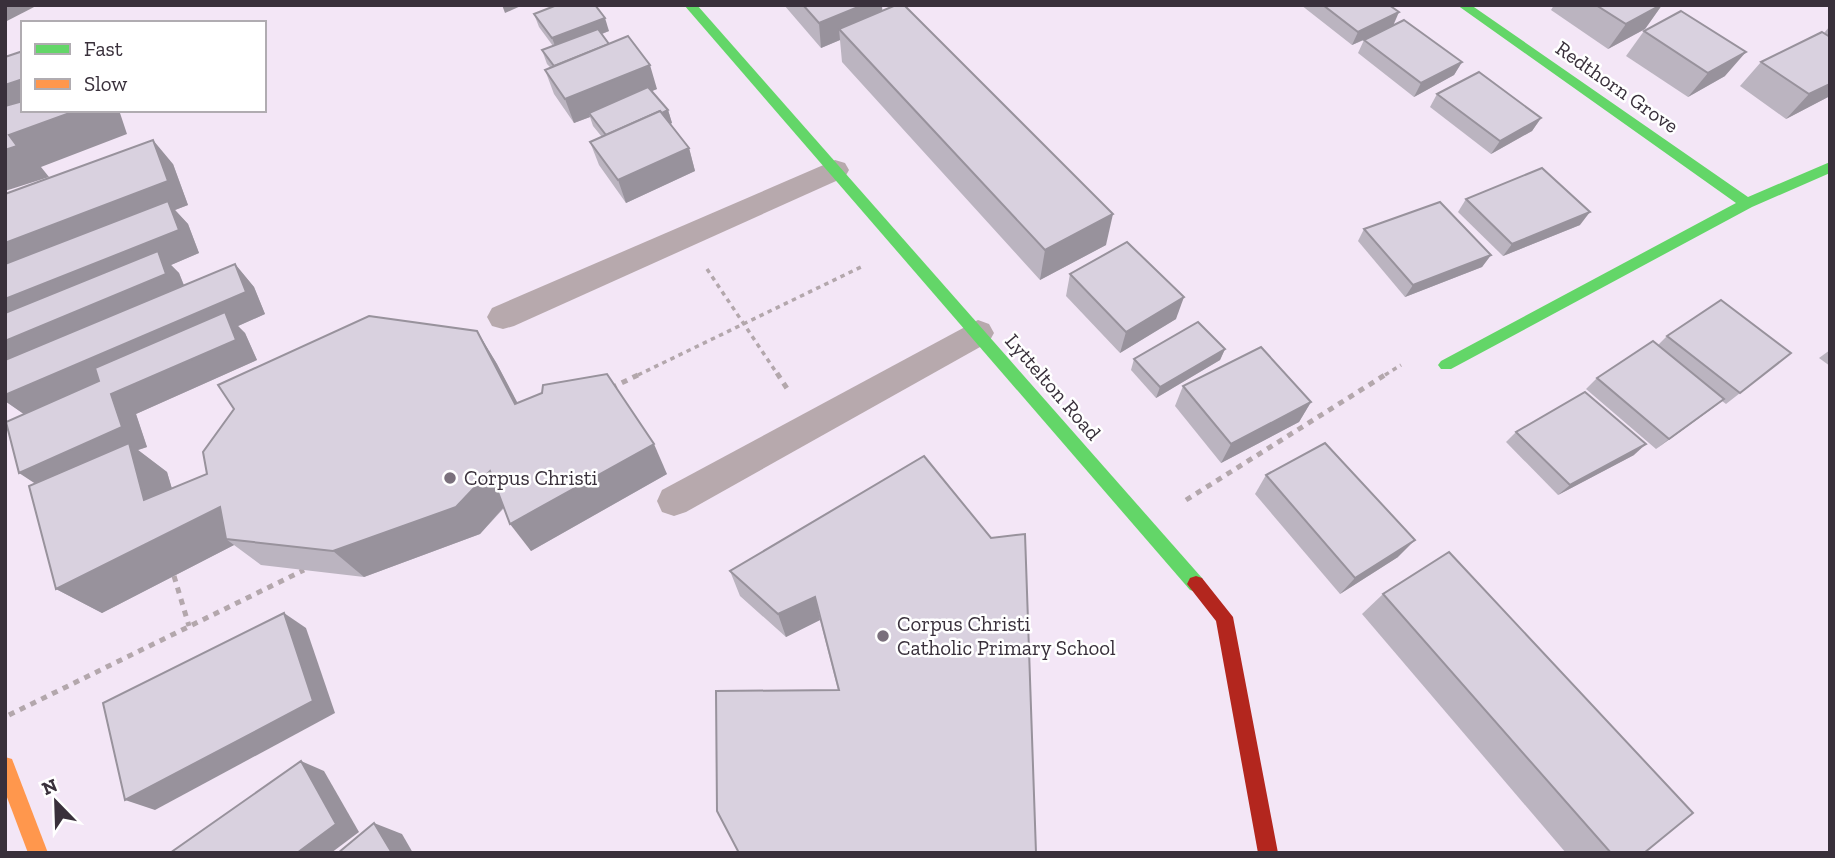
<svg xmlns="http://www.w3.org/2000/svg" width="1835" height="858" viewBox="0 0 1835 858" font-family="'Zilla Slab',serif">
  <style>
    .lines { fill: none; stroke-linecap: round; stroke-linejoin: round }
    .path-far1 { stroke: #b3a7ac; stroke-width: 3.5; stroke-dasharray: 4.5 4.5; stroke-linecap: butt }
    .path { stroke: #b3a7ac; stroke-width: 5; stroke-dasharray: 6 6; stroke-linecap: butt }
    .lane { fill: #b7a9ad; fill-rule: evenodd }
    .fast { fill: #63d668; fill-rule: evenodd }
    .slow { fill: #ff974d; fill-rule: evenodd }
    .jam { fill: #b3261e; fill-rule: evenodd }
    .wall { fill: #bbb4c0 }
    .shaded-wall { fill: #98929c }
    .building { fill: #d9d1df; stroke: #98929c; stroke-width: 2 }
    .poi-dot { fill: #7a707c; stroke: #fff; stroke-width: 2.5 }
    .labels { text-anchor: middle; stroke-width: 5; stroke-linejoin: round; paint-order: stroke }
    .street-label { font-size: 21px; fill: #39303b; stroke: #fff }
    .poi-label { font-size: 21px; fill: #39303b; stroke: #fff; text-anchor: start }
  </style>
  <rect width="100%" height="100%" fill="#f3e6f6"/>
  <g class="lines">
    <!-- path-far1 -->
    <g class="path-far1">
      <polyline points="707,269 778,375"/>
      <polyline points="638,375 861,267"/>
      <polyline points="1385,375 1401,365"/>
    </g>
    <!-- path -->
    <g class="path">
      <polyline points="777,373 788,390"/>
      <polyline points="611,388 642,373"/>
      <polyline points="1186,500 1388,373"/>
      <polyline points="174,576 189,626"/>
      <polyline points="9,715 304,570"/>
    </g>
    <!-- lane -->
    <g class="lane">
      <polygon points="835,160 845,163 849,170 845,177 514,326 503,329 492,326 487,317 492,308"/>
      <polygon points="978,320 989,324 994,333 989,342 686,512 674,516 662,512 657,501 662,490"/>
    </g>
    <!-- fast -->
    <g class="fast">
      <polygon points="684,5 697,5 1202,578 1205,584 1202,590 1196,592 1190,590"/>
      <polygon points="1457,5 1471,5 1748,197 1830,162 1830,173 1752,207 1451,369 1441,369 1438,365 1441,361 1736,203"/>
    </g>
    <!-- slow -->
    <polygon class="slow" points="5,757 12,759 48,853 28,853 5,792"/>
    <!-- jam -->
    <polygon class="jam" points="1196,576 1202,578 1233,617 1278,853 1258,853 1216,621 1187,584 1190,578"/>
  </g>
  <!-- wall -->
  <g class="wall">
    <polygon points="784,5 882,5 882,11 1106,245 1040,280 842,62 840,40 821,48"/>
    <polygon points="1301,5 1389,5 1393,25 1462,62 1454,75 1414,97 1358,53 1364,40 1352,45"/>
    <polygon points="1554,5 1662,5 1645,29 1608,49 1551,10"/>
    <polygon points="534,14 609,31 602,34 609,44 657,89 652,91 668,110 672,123 670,124 689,148 695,171 626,203 599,165 590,142 602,137 593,126 590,117 574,123 554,94 545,70 550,67 547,64 542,50 553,46 539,27"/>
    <polygon points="1830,26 1830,96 1786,119 1740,86 1761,62 1824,33"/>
    <polygon points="1644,31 1725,76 1688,97 1626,56"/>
    <polygon points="1437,94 1541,118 1532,131 1491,154 1430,107"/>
    <polygon points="173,164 188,205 175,210 188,224 199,253 171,265 179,273 184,285 235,264 254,287 265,314 238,326 245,333 257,360 136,414 147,447 138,450 167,472 172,489 207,474 477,331 497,364 517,403 667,474 531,551 504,508 480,534 364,577 261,565 234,545 102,613 56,589 36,484 24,414 5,401"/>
    <polygon points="1466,199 1580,225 1503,256 1458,212"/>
    <polygon points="1364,229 1491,255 1482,267 1405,297 1358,241"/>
    <polygon points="1070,274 1176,319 1120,353 1066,296"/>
    <polygon points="1667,336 1791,353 1726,404 1722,401 1656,449 1586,389 1597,378 1658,345"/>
    <polygon points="1225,349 1220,360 1156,398 1131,370 1134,359"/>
    <polygon points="1830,350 1830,366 1819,358"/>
    <polygon points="1183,386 1311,402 1299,422 1221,463 1175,406"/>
    <polygon points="1516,432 1634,455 1558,495 1506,442"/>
    <polygon points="1266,475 1398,557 1340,594 1255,494"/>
    <polygon points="991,538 838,690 820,620 786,637 740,596 730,571"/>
    <polygon points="1383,594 1644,853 1566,853 1362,614"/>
  </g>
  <!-- shaded-wall -->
  <g class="shaded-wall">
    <polygon points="5,5 38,5 5,22"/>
    <polygon points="502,5 523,5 505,13"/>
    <polygon points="863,5 882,5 883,22 839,29 840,40 821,48 819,23"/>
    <polygon points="1662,5 1645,29 1608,49 1626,24"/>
    <polygon points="1399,12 1393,26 1352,45 1358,32"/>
    <polygon points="605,18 609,31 557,51 552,38"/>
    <polygon points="1746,52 1725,76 1688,97 1708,73"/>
    <polygon points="1462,62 1454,75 1414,97 1421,83"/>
    <polygon points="650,65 657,89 591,116 589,113 590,117 574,123 565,99"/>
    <polygon points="23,79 23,110 119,110 127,134 41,167 49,177 5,191 5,150 9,135 5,119 5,85"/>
    <polygon points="1830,84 1830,96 1786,119 1809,94"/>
    <polygon points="668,110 672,123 612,150 608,137"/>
    <polygon points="1541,118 1532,131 1491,154 1500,141"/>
    <polygon points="153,140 173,164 188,205 175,210 188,224 199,253 171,265 179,273 188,296 5,361 5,243"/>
    <polygon points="689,148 695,171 626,203 618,180"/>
    <polygon points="1590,212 1580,225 1503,256 1512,244"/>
    <polygon points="1113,214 1106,245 1040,280 1045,250"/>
    <polygon points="1491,255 1482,267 1405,297 1413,285"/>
    <polygon points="235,264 254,287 265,314 238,326 245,333 257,360 136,414 147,447 138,450 167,472 183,526 220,507 226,539 234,545 102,613 56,589 48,492 19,473 111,394 28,417 5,401 5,395"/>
    <polygon points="1184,297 1176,319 1120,353 1126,332"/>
    <polygon points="477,331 497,364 534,434 515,404"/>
    <polygon points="1225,349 1220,360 1156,398 1160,387"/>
    <polygon points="1724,399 1710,410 1656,449 1669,439"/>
    <polygon points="1311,402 1299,422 1221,463 1231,444"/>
    <polygon points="654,444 667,474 531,551 510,524"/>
    <polygon points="1646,444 1634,455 1558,495 1570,485"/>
    <polygon points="490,471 511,499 480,534 364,577 333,551"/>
    <polygon points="1415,540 1398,557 1340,594 1355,578"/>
    <polygon points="815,597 820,620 786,637 778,614"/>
    <polygon points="284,613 306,628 335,713 155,810 125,800"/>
    <polygon points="301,761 324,771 359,832 331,853 297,853"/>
    <polygon points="374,823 402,834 413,853 392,853"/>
  </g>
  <!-- building -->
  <g class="building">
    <polygon points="557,5 595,5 605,18 552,38 534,14"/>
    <polygon points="803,5 863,5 819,23"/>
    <polygon points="896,5 904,5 1113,214 1045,250 839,29"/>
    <polygon points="1323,5 1389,5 1399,12 1358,32"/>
    <polygon points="1596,5 1661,5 1626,24"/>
    <polygon points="1681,11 1746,52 1708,73 1644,31"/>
    <polygon points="1404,20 1462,62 1421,83 1364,40"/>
    <polygon points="598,29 609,44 554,66 542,50"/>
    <polygon points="1822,32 1830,37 1830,84 1809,94 1761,62"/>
    <polygon points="628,36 650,65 565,99 545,70"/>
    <polygon points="23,51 23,79 5,85 5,57"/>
    <polygon points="1479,72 1541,118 1500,141 1437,94"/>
    <polygon points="648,87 668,110 662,113 660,111 606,135 589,113"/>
    <polygon points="23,101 23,110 78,110 9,135 17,146 5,150 5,106"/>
    <polygon points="660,111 689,148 618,180 590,142"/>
    <polygon points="153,140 168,181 5,243 5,194"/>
    <polygon points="1542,168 1590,212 1512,244 1466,199"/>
    <polygon points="168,201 179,230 5,299 5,264"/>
    <polygon points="1440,202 1491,255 1413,285 1364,229"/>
    <polygon points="1127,242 1184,297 1126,332 1070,274"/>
    <polygon points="158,251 166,274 5,341 5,313"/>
    <polygon points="235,264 246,292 5,395 5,360"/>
    <polygon points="1721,300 1791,353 1740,393 1667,336"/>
    <polygon points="225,312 236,340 111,394 122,427 19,473 6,422 99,381 95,368"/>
    <polygon points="369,316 477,331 515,404 542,393 543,385 607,374 654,444 510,524 490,471 456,507 333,551 226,539 220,507 56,589 29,486 129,443 144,500 207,474 203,452 234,409 218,385"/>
    <polygon points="1198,322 1225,349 1160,387 1134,359"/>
    <polygon points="1653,341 1724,399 1669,439 1597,378"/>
    <polygon points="1261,347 1311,402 1231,444 1183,386"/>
    <polygon points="1585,392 1646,444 1570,485 1516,432"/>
    <polygon points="1325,443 1415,540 1355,578 1266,475"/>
    <polygon points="924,456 991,538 1025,534 1036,853 739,853 717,811 716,691 839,690 815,597 778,614 730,571"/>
    <polygon points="1449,552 1693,813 1644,853 1611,853 1383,594"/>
    <polygon points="284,613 313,701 125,800 103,703"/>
    <polygon points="301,761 336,824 297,853 170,853"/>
    <polygon points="374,823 392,853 338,853"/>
  </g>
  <!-- markers -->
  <g class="poi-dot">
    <circle cx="450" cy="478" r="7"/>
    <circle cx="883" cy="636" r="7"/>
  </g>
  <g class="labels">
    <!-- street labels -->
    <g class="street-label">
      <text transform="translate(1617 87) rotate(35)" y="7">Redthorn Grove</text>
      <text transform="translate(1053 387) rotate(49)" y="7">Lyttelton Road</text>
    </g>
    <!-- poi labels -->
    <g class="poi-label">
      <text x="464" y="485">Corpus Christi</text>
      <text x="897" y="631">Corpus Christi<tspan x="897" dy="24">Catholic Primary School</tspan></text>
    </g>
  </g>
  <!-- border -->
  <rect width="1835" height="858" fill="none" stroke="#39303b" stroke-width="14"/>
  <!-- legend -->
  <rect x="21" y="21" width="245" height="91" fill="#ffffff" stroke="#b0acb1" stroke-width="2"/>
  <rect x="35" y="44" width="35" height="10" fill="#63d668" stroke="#b0acb1" stroke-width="2"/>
  <text x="84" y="56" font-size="21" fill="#39303b">Fast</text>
  <rect x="35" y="79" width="35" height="10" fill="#ff974d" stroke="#b0acb1" stroke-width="2"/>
  <text x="84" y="91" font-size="21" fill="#39303b">Slow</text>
  <!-- north arrow -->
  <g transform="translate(56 802) rotate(337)" stroke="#ffffff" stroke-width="5" paint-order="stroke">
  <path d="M0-5L12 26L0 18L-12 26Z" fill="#39303b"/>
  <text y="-10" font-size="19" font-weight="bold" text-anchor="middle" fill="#39303b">N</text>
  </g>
</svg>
